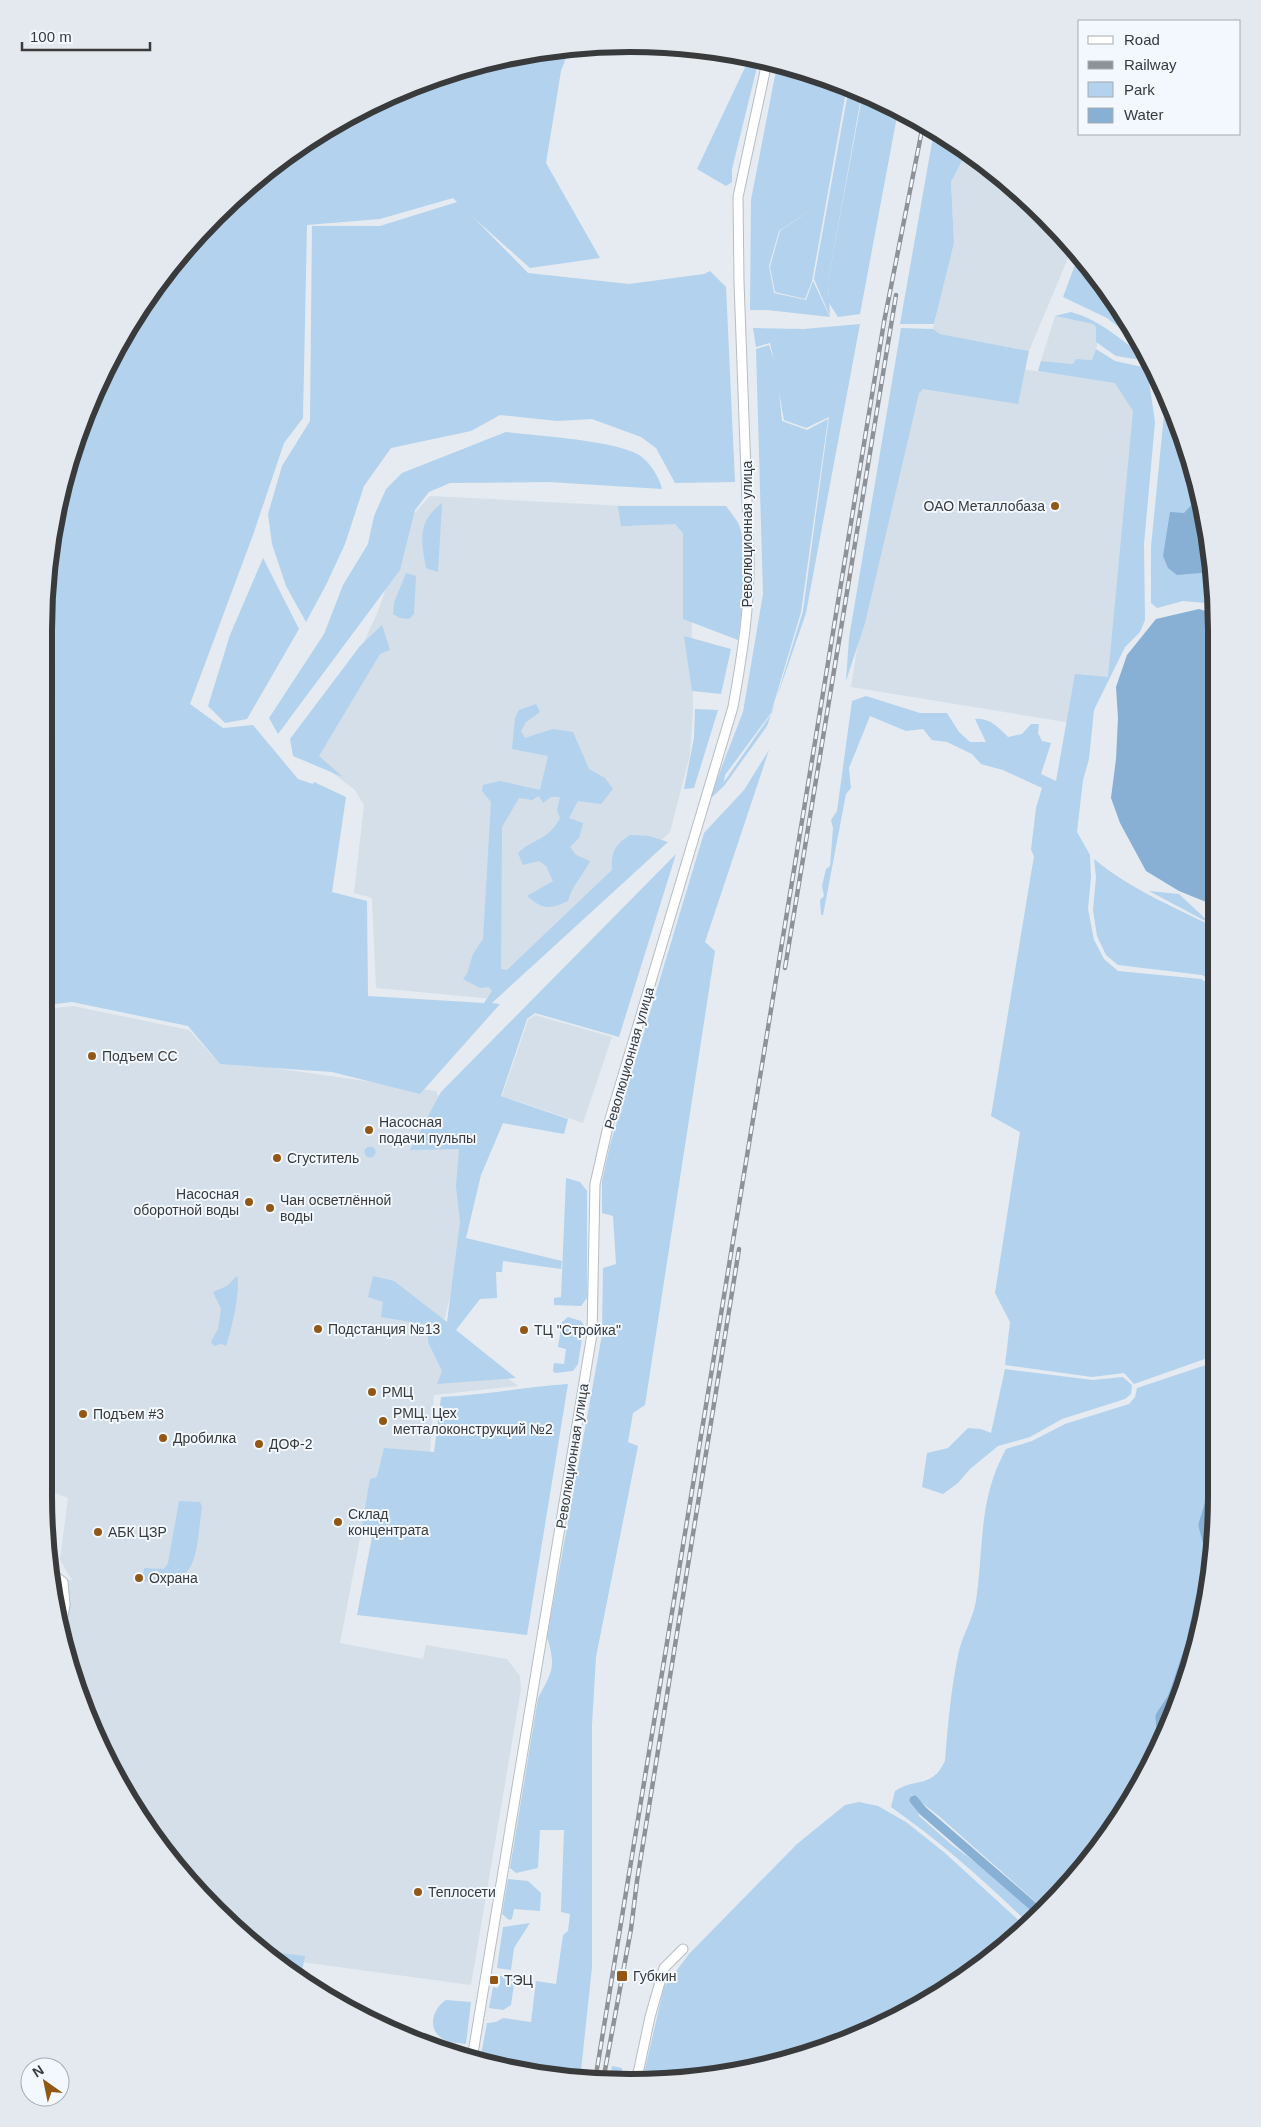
<svg xmlns="http://www.w3.org/2000/svg" width="1261" height="2127" viewBox="0 0 1261 2127" font-family="Helvetica,sans-serif">
  <style>
    .built { fill: #d4dfe9 }
    .green { fill: #b3d2ed; fill-rule: evenodd }
    .water { fill: #87b0d4 }
    .lines { fill: none; stroke-linecap: round; stroke-linejoin: round }
    .canal { stroke: #87b0d4; stroke-width: 9 }
    .river { stroke: #87b0d4; stroke-width: 15 }
    .minor-casing { stroke: #b7bdc2; stroke-width: 11 }
    .minor { stroke: #fff; stroke-width: 9 }
    .rail-casing { stroke: #8e9296; stroke-width: 4.5 }
    .rail { stroke: #f2f8fd; stroke-width: 2.5; stroke-dasharray: 8; stroke-linecap: butt }
    .poi-dot { fill: #925715; stroke: #f2f8fd; stroke-width: 2 }
    .labels { text-anchor: middle; stroke-width: 4; stroke-linejoin: round; paint-order: stroke }
    .poi-label { font-size: 14px; fill: #383a3c; stroke: #f2f8fd; text-anchor: start }
    .street-label { font-size: 14px; fill: #383a3c; stroke: #f2f8fd }
    .rim { fill: none; stroke: #383a3c; stroke-width: 6 }
  </style>
  <rect width="100%" height="100%" fill="#e5ebf0"/>
  <!-- built -->
  <g class="built">
    <polygon points="967,151 1073,246 1029,351 940,334 933,329 954,243 951,182"/>
    <polygon points="1055,316 1093,324 1096,327 1097,346 1092,360 1077,359 1073,364 1041,361"/>
    <polygon points="912,354 1123,383 1136,408 1108,680 1071,723 851,687 899,382"/>
    <polygon points="430,496 683,509 690,523 693,708 690,755 670,832 494,999 376,988 372,898 354,893 364,805 355,790 310,756 377,614 412,516"/>
    <polygon points="73,1006 189,1030 216,1060 436,1091 479,1175 443,1326 518,1386 434,1395 430,1453 379,1482 371,1481 340,1643 423,1659 426,1645 507,1659 520,1676 521,1689 471,1985 272,1958 216,1912 165,1853 104,1756 75,1685 49,1576 72,1580 60,1560 68,1498 48,1490 47,1009"/>
    <polygon points="535,1015 612,1037 583,1123 502,1096 528,1020"/>
  </g>
  <!-- green -->
  <g class="green">
    <path d="M 569,50 L 561,71 L 546,163 L 600,258 L 530,268 L 474,218 L 528,273 L 629,284 L 704,274 L 710,271 L 726,287 L 735,482 L 675,483 L 656,448 L 641,437 L 592,419 L 557,421 L 500,415 L 471,431 L 391,448 L 364,486 L 345,544 L 326,585 L 306,622 L 286,586 L 272,544 L 268,514 L 282,466 L 310,421 L 312,226 L 380,226 L 457,202 L 453,198 L 380,219 L 307,225 L 303,418 L 284,443 L 253,535 L 190,704 L 223,728 L 253,725 L 298,779 L 313,784 L 314,782 L 346,797 L 332,892 L 367,901 L 368,996 L 484,1003 L 492,991 L 489,987 L 480,988 L 463,979 L 467,974 L 473,954 L 483,939 L 491,802 L 482,791 L 483,785 L 500,781 L 540,790 L 548,756 L 512,749 L 515,718 L 519,710 L 536,704 L 540,712 L 526,722 L 521,731 L 525,738 L 553,729 L 573,732 L 589,769 L 605,778 L 613,789 L 601,804 L 578,801 L 569,818 L 583,823 L 579,838 L 570,847 L 576,855 L 590,861 C 583,876 572,885 568,901 C 549,910 542,909 527,896 L 553,881 L 546,866 L 539,861 L 523,865 L 518,853 C 534,838 549,840 560,818 L 557,810 L 560,797 L 551,797 L 543,803 L 539,796 L 532,800 L 519,798 L 502,827 L 501,969 L 507,970 L 612,870 C 611,851 615,845 630,835 L 649,836 L 668,842 L 492,1003 L 500,1004 L 420,1094 L 332,1072 L 220,1064 L 188,1026 L 72,1002 L 47,1005 L 45,592 L 75,442 L 143,304 L 216,215 L 305,142 L 406,88 L 516,55 Z"/>
    <polygon points="750,57 759,59 732,169 732,182 726,186 697,169"/>
    <polygon points="777,65 847,86 812,281 805,299 775,292 770,267 780,231 815,207 779,231 769,266 774,293 806,300 813,281 830,317 767,310 750,310 751,200"/>
    <polygon points="849,87 862,92 828,282 830,316 814,279"/>
    <polygon points="863,92 898,111 860,314 838,317 829,303 828,281"/>
    <polygon points="934,131 957,143 967,151 951,182 954,243 934,324 900,324"/>
    <polygon points="1079,254 1139,337 1143,346 1107,318 1063,297"/>
    <path d="M 1071,312 C 1100,320 1125,342 1148,361 L 1116,356 L 1096,342 L 1096,327 L 1093,324 L 1055,316 Z"/>
    <path d="M 860,324 L 806,613 L 767,726 L 724,786 L 709,800 L 743,712 L 763,594 L 756,349 L 769,345 L 774,360 L 770,343 L 756,347 L 753,328 L 804,329 ZM 779,392 L 784,420 L 806,428 L 829,417 L 803,611 L 772,713 L 724,782 L 725,775 L 771,713 L 801,612 L 828,419 L 807,430 L 782,421 Z"/>
    <polygon points="901,328 933,329 940,334 1029,351 1018,404 923,389 919,393 865,623 846,681 849,638"/>
    <path d="M 1096,349 L 1115,361 L 1147,368 L 1155,422 L 1144,544 L 1145,620 L 1140,632 L 1125,647 L 1094,710 L 1089,759 L 1083,780 L 1077,832 L 1090,855 L 1091,877 L 1088,909 L 1094,940 L 1104,959 L 1118,971 L 1201,979 L 1216,989 L 1216,1355 L 1134,1384 L 1124,1373 L 1092,1377 L 1005,1365 L 1010,1322 L 995,1293 L 1020,1132 L 991,1116 L 1034,856 L 1031,850 L 1036,808 L 1042,788 L 1003,770 L 981,764 L 972,754 L 947,742 L 932,740 L 923,729 L 906,731 L 870,716 L 849,768 L 851,788 L 846,794 L 823,915 L 821,915 L 820,900 L 824,896 L 822,886 L 826,869 L 830,866 L 833,828 L 831,820 L 837,811 L 852,701 L 866,696 L 920,713 L 947,713 L 959,732 L 970,742 L 986,742 L 975,719 C 989,717 999,728 1008,737 L 1022,734 L 1031,724 L 1039,724 L 1038,733 L 1042,741 L 1051,743 L 1041,774 L 1056,781 L 1075,674 L 1108,677 L 1133,411 L 1115,383 L 1038,371 L 1041,361 L 1073,364 L 1076,359 L 1092,360 Z"/>
    <polygon points="1164,414 1171,416 1197,478 1216,592 1216,604 1183,601 1157,608 1151,603 1151,547"/>
    <path d="M 506,432 C 538,436 613,440 639,455 C 649,461 660,478 662,489 L 549,482 L 450,483 L 429,492 L 415,510 L 400,570 L 278,734 L 269,718 L 324,634 L 343,585 L 368,544 L 374,516 L 386,489 L 402,473 Z"/>
    <path d="M 442,503 L 438,572 L 426,568 C 421,540 417,522 442,503 Z"/>
    <path d="M 618,506 L 726,506 C 730,512 736,518 739,525 C 749,552 742,611 738,640 L 683,619 L 683,533 L 675,524 L 621,526 Z"/>
    <polygon points="263,558 299,629 247,719 225,723 208,706 230,635"/>
    <polygon points="406,573 416,576 414,614 409,619 400,618 393,614 394,603"/>
    <polygon points="382,625 390,650 380,654 319,756 343,777 293,756 290,739 360,646"/>
    <polygon points="684,636 731,649 721,694 692,691"/>
    <polygon points="695,709 718,710 694,788 684,789 694,738"/>
    <path d="M 769,750 L 705,942 L 715,951 L 645,1405 L 633,1413 L 628,1442 L 638,1446 L 596,1657 L 592,1725 L 592,1967 L 580,2080 L 554,2078 L 480,2061 L 487,2023 L 496,2022 L 503,2018 L 531,2022 L 536,1981 L 556,1984 L 563,1935 L 568,1931 L 570,1914 L 561,1912 L 564,1830 L 540,1830 L 538,1868 L 516,1873 L 510,1868 L 538,1698 C 553,1671 556,1667 547,1637 L 602,1335 L 603,1268 L 616,1264 L 613,1216 L 602,1213 L 602,1181 L 610,1145 L 704,833 L 744,790 Z"/>
    <polygon points="676,854 619,1037 535,1013 527,1019 501,1096 568,1119 564,1134 503,1123 481,1175 466,1238 562,1261 561,1269 503,1261 502,1272 496,1272 497,1298 480,1299 456,1330 516,1378 437,1384 442,1371 428,1342 428,1325 381,1317 383,1302 368,1297 373,1276 394,1281 447,1322 460,1222 456,1186 459,1149 410,1150 441,1092"/>
    <path d="M 1094,859 C 1130,889 1174,907 1216,928 L 1216,983 L 1202,975 L 1118,965 L 1106,955 L 1097,936 L 1093,910 L 1096,877 Z"/>
    <polygon points="1149,891 1179,894 1211,924"/>
    <circle cx="370" cy="1152" r="5.5"/>
    <polygon points="566,1178 580,1182 587,1191 587,1298 581,1306 554,1305 554,1298 561,1297"/>
    <path d="M 237,1276 C 241,1290 231,1332 226,1346 L 221,1344 L 214,1346 L 211,1342 L 218,1329 L 221,1309 L 213,1292 L 227,1286 Z"/>
    <polygon points="568,1317 581,1321 584,1325 578,1364 573,1371 555,1373 553,1371 554,1363 564,1364 566,1349 558,1347 562,1322"/>
    <path d="M 1216,1356 L 1216,1535 L 1186,1685 L 1167,1725 L 1160,1715 L 1160,1732 L 1162,1734 L 1118,1823 L 1046,1911 L 940,1817 L 911,1794 L 919,1811 L 919,1816 L 952,1845 L 1022,1897 L 1029,1898 L 1042,1914 L 1030,1925 C 986,1882 941,1842 891,1807 L 895,1791 C 916,1777 932,1789 945,1761 C 948,1725 951,1686 959,1651 C 963,1634 973,1619 976,1601 C 984,1547 978,1499 1006,1449 L 1032,1441 L 1065,1424 L 1129,1404 L 1135,1397 L 1137,1388 L 1215,1362 Z"/>
    <polygon points="1005,1369 1093,1380 1123,1377 1132,1385 1131,1394 1125,1399 1062,1419 1030,1437 998,1446 970,1469 958,1483 943,1494 922,1487 927,1453 948,1448 968,1428 981,1429 991,1433"/>
    <path d="M 568,1384 L 527,1635 L 357,1615 L 372,1537 L 361,1531 L 370,1479 L 377,1477 L 384,1448 L 434,1452 L 441,1397 C 483,1395 525,1387 568,1384 Z"/>
    <path d="M 179,1501 L 200,1502 L 202,1507 C 195,1553 201,1590 142,1581 L 144,1568 L 164,1569 L 168,1563 Z"/>
    <polygon points="859,1802 878,1806 906,1822 945,1853 1027,1928 987,1962 890,2023 819,2052 707,2078 642,2082 664,1987 689,1954 797,1844 845,1805"/>
    <polygon points="508,1879 528,1881 541,1893 540,1911 514,1909 512,1919 509,1920 502,1914"/>
    <polygon points="530,1923 514,1948 511,1970 497,1968 503,1927"/>
    <polygon points="264,1951 305,1956 300,1981"/>
    <polygon points="500,1976 515,1977 511,2005 503,2010 489,2008 493,1987 498,1988"/>
    <path d="M 446,2000 L 471,2002 L 466,2044 C 459,2043 449,2043 443,2039 C 426,2029 433,2008 446,2000 Z"/>
    <polygon points="612,2066 622,2068 622,2073 630,2077 628,2083 609,2082"/>
  </g>
  <!-- water -->
  <g class="water">
    <polygon points="1191,464 1197,478 1213,572 1177,575 1168,568 1163,556 1170,512 1184,513 1196,500 1192,495 1194,482"/>
    <polygon points="1199,609 1216,614 1216,906 1179,891 1146,871 1120,823 1111,798 1116,759 1118,718 1116,687 1127,655 1156,619"/>
  </g>
  <g class="lines">
    <!-- canal -->
    <polyline class="canal" points="914,1800 923,1811 1042,1914"/>
    <!-- river -->
    <polyline class="river" points="1164,1730 1163,1717 1175,1699 1193,1646 1213,1552 1206,1525 1216,1492"/>
    <!-- minor casing -->
    <g class="minor-casing">
      <g id="minor">
        <polyline points="49,1572 63,1582 65,1605 61,1626"/>
        <path d="M 472,2059 L 592,1334 L 595,1184 L 609,1122 L 733,707 C 742,656 750,607 749,555 L 739,282 L 738,197 L 767,62"/>
        <polyline points="636,2083 650,2017 664,1968 683,1949"/>
      </g>
    </g>
    <!-- minor -->
    <use href="#minor" class="minor"/>
    <!-- rail casing -->
    <g class="rail-casing">
      <g id="rail">
        <polyline points="785,968 896,295"/>
        <polyline points="595,2081 884,322 923,125"/>
        <polyline points="603,2081 631,1929 637,1881 739,1249"/>
      </g>
    </g>
    <!-- rail -->
    <use href="#rail" class="rail"/>
  </g>
  <!-- markers -->
  <g class="poi-dot">
    <circle cx="1055" cy="506" r="5"/>
    <circle cx="92" cy="1056" r="5"/>
    <circle cx="369" cy="1130" r="5"/>
    <circle cx="277" cy="1158" r="5"/>
    <circle cx="249" cy="1202" r="5"/>
    <circle cx="270" cy="1208" r="5"/>
    <circle cx="318" cy="1329" r="5"/>
    <circle cx="524" cy="1330" r="5"/>
    <circle cx="372" cy="1392" r="5"/>
    <circle cx="83" cy="1414" r="5"/>
    <circle cx="383" cy="1421" r="5"/>
    <circle cx="163" cy="1438" r="5"/>
    <circle cx="259" cy="1444" r="5"/>
    <circle cx="338" cy="1522" r="5"/>
    <circle cx="98" cy="1532" r="5"/>
    <circle cx="139" cy="1578" r="5"/>
    <circle cx="418" cy="1892" r="5"/>
    <rect x="616" y="1970" width="12" height="12" rx="2.5"/>
    <rect x="489" y="1975" width="10" height="10" rx="2.5"/>
  </g>
  <g class="labels">
    <!-- poi labels -->
    <g class="poi-label">
      <text x="1045" y="511" text-anchor="end">ОАО Металлобаза</text>
      <text x="102" y="1061">Подъем СС</text>
      <text x="379" y="1127">Насосная<tspan x="379" dy="16">подачи пульпы</tspan></text>
      <text x="287" y="1163">Сгуститель</text>
      <text x="239" y="1199" text-anchor="end">Насосная<tspan x="239" dy="16">оборотной воды</tspan></text>
      <text x="280" y="1205">Чан осветлённой<tspan x="280" dy="16">воды</tspan></text>
      <text x="328" y="1334">Подстанция №13</text>
      <text x="534" y="1335">ТЦ "Стройка"</text>
      <text x="382" y="1397">РМЦ</text>
      <text x="393" y="1418">РМЦ. Цех<tspan x="393" dy="16">метталоконструкций №2</tspan></text>
      <text x="93" y="1419">Подъем #3</text>
      <text x="173" y="1443">Дробилка</text>
      <text x="269" y="1449">ДОФ-2</text>
      <text x="348" y="1519">Склад<tspan x="348" dy="16">концентрата</tspan></text>
      <text x="108" y="1537">АБК ЦЗР</text>
      <text x="149" y="1583">Охрана</text>
      <text x="428" y="1897">Теплосети</text>
      <text x="633" y="1981">Губкин</text>
      <text x="504" y="1985">ТЭЦ</text>
    </g>
    <!-- street labels -->
    <g class="street-label">
      <text transform="translate(747 534) rotate(-90)" y="5">Революционная улица</text>
      <text transform="translate(629 1058) rotate(-74)" y="5">Революционная улица</text>
      <text transform="translate(572 1456) rotate(-81)" y="5">Революционная улица</text>
    </g>
  </g>
  <!-- crop -->
  <path d="M0 0H1261V2127H0ZM630 52H630A578 578 0 0 1 1208 630V1496A578 578 0 0 1 630 2074H630A578 578 0 0 1 52 1496V630A578 578 0 0 1 630 52Z" fill="#e3e9ee" fill-rule="evenodd"/>
  <path class="rim" d="M630 52H630A578 578 0 0 1 1208 630V1496A578 578 0 0 1 630 2074H630A578 578 0 0 1 52 1496V630A578 578 0 0 1 630 52Z"/>
  <!-- legend -->
  <rect x="1078" y="20" width="162" height="115" fill="#f2f8fd" stroke="#a8acb0"/>
  <rect x="1088" y="36" width="25" height="8" fill="#ffffff" stroke="#a8acb0"/>
  <text x="1124" y="45" font-size="15" fill="#383a3c">Road</text>
  <rect x="1088" y="61" width="25" height="8" fill="#8e9296" stroke="#a8acb0"/>
  <text x="1124" y="70" font-size="15" fill="#383a3c">Railway</text>
  <rect x="1088" y="82" width="25" height="15" fill="#b3d2ed" stroke="#a8acb0"/>
  <text x="1124" y="95" font-size="15" fill="#383a3c">Park</text>
  <rect x="1088" y="108" width="25" height="15" fill="#87b0d4" stroke="#a8acb0"/>
  <text x="1124" y="120" font-size="15" fill="#383a3c">Water</text>
  <!-- north arrow -->
  <g transform="translate(45 2082) rotate(327)"><circle r="24" fill="#f2f8fd" stroke="#a8acb0"/>
  <path d="M0-4L9 19L0 12L-9 19Z" fill="#925715"/>
  <text y="-8" font-size="14" font-weight="bold" text-anchor="middle" fill="#383a3c">N</text>
  </g>
  <!-- scale -->
  <path d="M22 42v8h128v-8" fill="none" stroke="#383a3c" stroke-width="2.5"/>
  <text x="30" y="42" font-size="15" fill="#383a3c" stroke="#f2f8fd" stroke-width="4" paint-order="stroke">100 m</text>
</svg>
